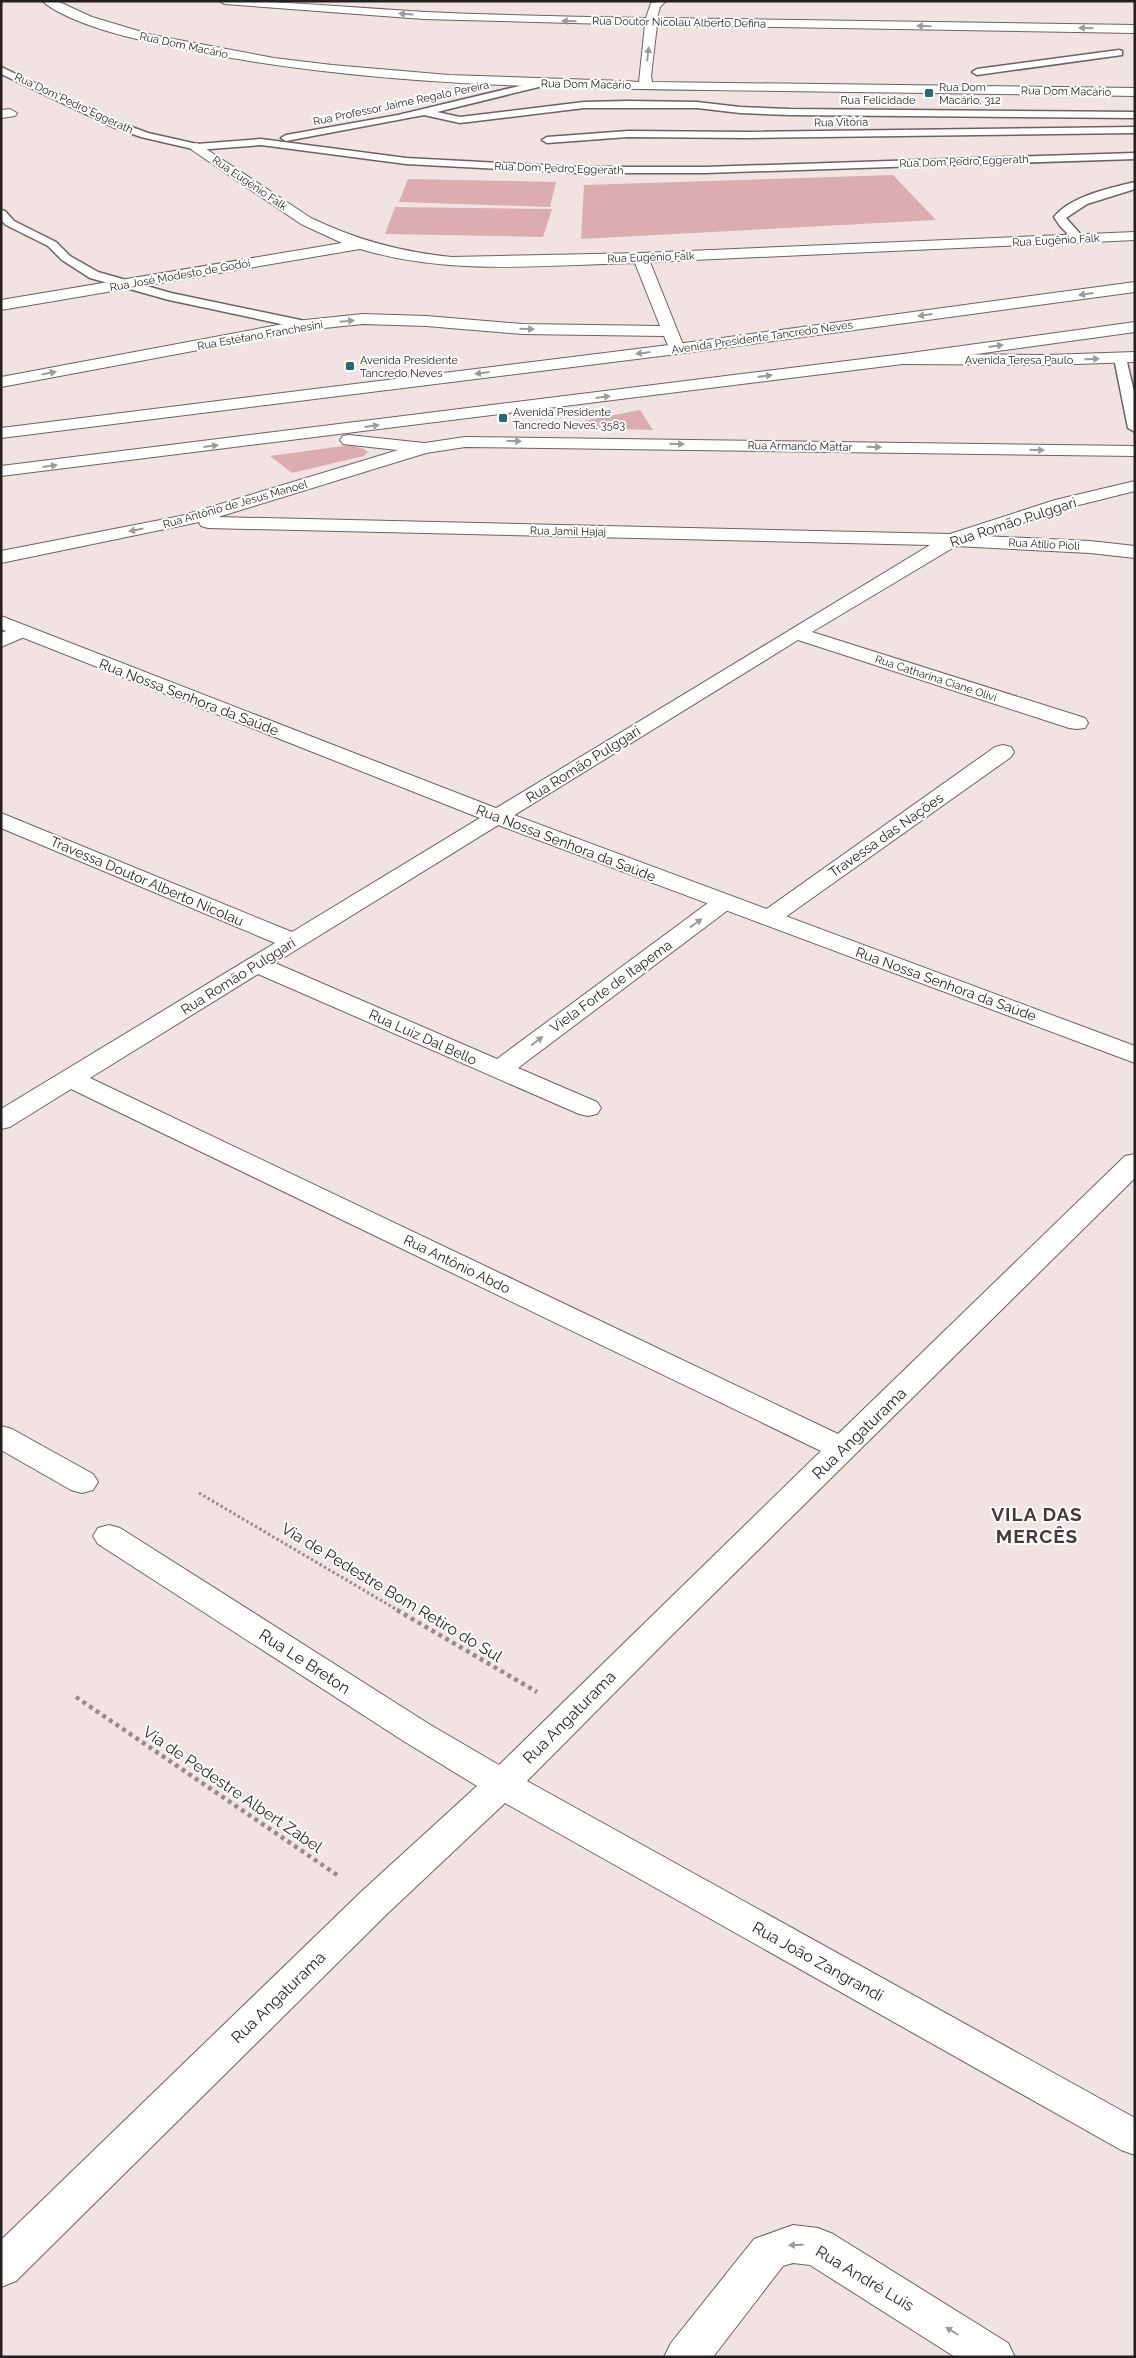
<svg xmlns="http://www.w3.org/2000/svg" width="1136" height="2358" viewBox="0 0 1136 2358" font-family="Raleway,sans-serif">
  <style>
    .green { fill: #dcadb0 }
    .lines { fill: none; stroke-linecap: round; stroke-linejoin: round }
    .lane-casing { stroke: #6e6161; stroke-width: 3 }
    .street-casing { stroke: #6e6161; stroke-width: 2 }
    .secondary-casing { stroke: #6e6161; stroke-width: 2 }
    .highway-casing { stroke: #6e6161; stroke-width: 2 }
    .path-far1 { stroke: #968b8b; stroke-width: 3; stroke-dasharray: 2.5 2.5; stroke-linecap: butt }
    .path { stroke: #968b8b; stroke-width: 4.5; stroke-dasharray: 4 4; stroke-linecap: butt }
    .lane { fill: #fff; fill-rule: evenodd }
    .street { fill: #fff; fill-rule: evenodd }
    .secondary { fill: #fff; fill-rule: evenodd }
    .highway { fill: #fff; fill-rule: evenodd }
    .oneway { fill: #9d9a9b }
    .poi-dot { fill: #246b79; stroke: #fff; stroke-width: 2 }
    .labels { text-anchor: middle; stroke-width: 4; stroke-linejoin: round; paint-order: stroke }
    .far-street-label { font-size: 11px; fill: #251f20; stroke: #fff }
    .far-poi-label { font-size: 11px; fill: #251f20; stroke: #fff; text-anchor: start }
    .street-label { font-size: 14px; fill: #251f20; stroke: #fff }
    .near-street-label { font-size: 16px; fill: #251f20; stroke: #fff }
    .district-label { font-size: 19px; font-weight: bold; letter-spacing: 1px; fill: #443839; stroke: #fff }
  </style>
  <rect width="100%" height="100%" fill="#f2e3e3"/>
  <!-- green -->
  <g class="green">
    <polygon points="893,175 936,220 581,239 584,185"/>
    <polygon points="408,179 556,182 550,207 399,202"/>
    <polygon points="395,207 552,209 543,237 385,234"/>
    <polygon points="640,410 653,430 573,428 572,423"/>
    <polygon points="350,445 364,449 368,452 364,456 292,473 270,456"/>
  </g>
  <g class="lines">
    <!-- lane casing -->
    <g class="lane-casing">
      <g id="lane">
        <polygon points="1119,50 1122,51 1122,55 977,75 972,72 977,69"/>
        <polygon points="1,67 121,123 148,133 197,144 261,139 406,158 577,167 705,167 1135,153 1135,159 705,173 577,173 406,164 261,145 197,150 141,137 113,127 1,74"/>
        <polygon points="544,80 549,83 547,85 437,112 460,117 584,102 628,101 697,102 740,107 790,109 1135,112 1135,118 790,115 740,113 697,108 584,108 460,123 424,115 286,141 281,138 286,135 398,115"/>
        <polygon points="1135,127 1135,133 748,138 628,137 547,143 542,140 547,137 628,131 748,132"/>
        <path d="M 1135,182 L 1135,189 L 1087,204 L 1066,218 L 1083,237 L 1085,239 L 1083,241 L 1075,241 L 1060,226 L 1054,217 C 1071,196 1110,188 1135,182 Z"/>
        <polygon points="1,210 5,211 14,221 56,242 70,256 98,272 171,293 305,321 311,325 305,329 169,300 90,278 62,260 48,246 6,225 1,220"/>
        <polygon points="1120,354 1126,358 1135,396 1135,432 1128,428 1114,358"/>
      </g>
    </g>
    <!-- street casing -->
    <g class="street-casing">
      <g id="street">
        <path d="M 42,1 L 57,1 L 92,17 L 152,35 L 274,58 L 332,65 L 449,75 L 624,81 L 639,82 L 645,25 L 423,19 L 225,4 L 219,1 C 288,1 356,8 425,12 C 498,15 572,17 646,18 L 651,3 L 666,1 L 660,7 L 657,18 L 1135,25 L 1135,33 L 657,25 L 651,76 L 652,82 L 1135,88 L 1135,96 C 992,94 850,92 708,90 C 532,88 356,84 183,49 C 146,42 71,26 42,1 Z"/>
        <polygon points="10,109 17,113 15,116 1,118 1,110"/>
        <path d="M 197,143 L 311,218 C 356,240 402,252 452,257 L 641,253 L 1135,232 L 1135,240 L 650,262 L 684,347 L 682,350 L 670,350 L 664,336 L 522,334 L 426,326 L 363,324 L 305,330 L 1,387 L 1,377 L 305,320 L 363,314 L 426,316 L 522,324 L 660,326 L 635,263 C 543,265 449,276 360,249 L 1,310 L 1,300 L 342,243 L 301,224 L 192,150 L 190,147 L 192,144 Z"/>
        <polygon points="1135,352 1135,362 1046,365 903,364 897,362 895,359 897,356 903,354 1046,355"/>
        <polygon points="465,437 1135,446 1135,456 465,447 426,453 218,517 950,534 1055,500 1135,481 1135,491 1067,508 983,536 1090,541 1135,546 1135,558 1090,553 956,546 812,632 1085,718 1088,723 1085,728 1077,729 1069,728 798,640 275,963 497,1059 716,897 724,895 732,897 736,902 732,907 518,1068 597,1102 601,1108 597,1114 588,1116 579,1114 258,974 90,1078 838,1434 1125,1156 1135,1154 1135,1178 665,1642 527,1781 1135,2118 1135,2155 1121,2150 505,1803 388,1913 16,2281 1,2287 1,2240 362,1891 477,1786 405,1742 98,1544 93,1536 98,1528 109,1525 120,1528 429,1724 499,1765 821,1451 71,1089 10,1127 1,1129 1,1109 275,943 1,828 1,813 292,932 930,545 208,528 201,526 199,522 1,563 1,551 181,516 418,444"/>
        <polygon points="22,625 29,627 32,631 29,635 1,647 1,633"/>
        <polygon points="1003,745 1011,747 1014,752 1011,757 777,923 769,925 761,923 757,918 761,913 995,747"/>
        <polygon points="1,1426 12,1429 93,1474 98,1482 93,1490 82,1493 71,1490 1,1450"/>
        <polygon points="793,2225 818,2228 833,2234 1008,2343 1015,2357 955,2357 810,2265 793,2263 783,2266 713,2357 664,2357 671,2343 754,2239"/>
      </g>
    </g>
    <!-- secondary casing -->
    <g class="secondary-casing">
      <polygon id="secondary" points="1,616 506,812 1135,1046 1135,1063 490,822 1,629"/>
    </g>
    <!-- highway casing -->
    <g class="highway-casing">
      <g id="highway">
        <polygon points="1135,282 1135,292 677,354 1,438 1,428 677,344"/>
        <polygon points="1135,322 1135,332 903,364 1,476 1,466 903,354"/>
        <polygon points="349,435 424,443 430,444 433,448 430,452 424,453 343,444 340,440 343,436"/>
      </g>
    </g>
    <!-- path-far1 -->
    <polyline class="path-far1" points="199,1493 399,1611"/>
    <!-- path -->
    <g class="path">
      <polyline points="397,1610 537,1692"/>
      <polyline points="76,1697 340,1877"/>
    </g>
    <!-- lane -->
    <use href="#lane" class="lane"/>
    <!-- street -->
    <use href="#street" class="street"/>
    <!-- secondary -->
    <use href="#secondary" class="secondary"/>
    <!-- highway -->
    <use href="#highway" class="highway"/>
  </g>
  <!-- one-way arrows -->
  <defs><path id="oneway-solid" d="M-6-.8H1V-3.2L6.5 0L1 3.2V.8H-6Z" transform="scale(1.25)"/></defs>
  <g class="oneway">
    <use href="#oneway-solid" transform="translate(406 14) rotate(-176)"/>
    <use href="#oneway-solid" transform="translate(569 21) rotate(-179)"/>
    <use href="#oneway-solid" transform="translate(924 26) rotate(-179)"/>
    <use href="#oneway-solid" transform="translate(1086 28) rotate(-179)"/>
    <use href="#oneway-solid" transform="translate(648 54) rotate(-83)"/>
    <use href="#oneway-solid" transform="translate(1086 294) rotate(172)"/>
    <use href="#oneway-solid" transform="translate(925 315) rotate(172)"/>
    <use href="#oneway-solid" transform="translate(347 321) rotate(-5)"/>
    <use href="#oneway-solid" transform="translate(527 329) rotate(2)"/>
    <use href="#oneway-solid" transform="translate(996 346) rotate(-8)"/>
    <use href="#oneway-solid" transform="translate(643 353) rotate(173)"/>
    <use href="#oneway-solid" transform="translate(1092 359) rotate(-2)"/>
    <use href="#oneway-solid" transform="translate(49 373) rotate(-11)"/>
    <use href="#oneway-solid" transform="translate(482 373) rotate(173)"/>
    <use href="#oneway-solid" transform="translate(765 376) rotate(-7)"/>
    <use href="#oneway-solid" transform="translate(603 397) rotate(-7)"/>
    <use href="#oneway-solid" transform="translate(372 426) rotate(-7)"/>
    <use href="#oneway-solid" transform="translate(514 441) rotate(1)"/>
    <use href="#oneway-solid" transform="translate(677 444) rotate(1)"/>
    <use href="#oneway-solid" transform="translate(211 446) rotate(-7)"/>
    <use href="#oneway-solid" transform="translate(874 447) rotate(1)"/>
    <use href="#oneway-solid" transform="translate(1037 450) rotate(1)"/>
    <use href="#oneway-solid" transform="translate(50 466) rotate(-7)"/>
    <use href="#oneway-solid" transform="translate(136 530) rotate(169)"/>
    <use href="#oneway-solid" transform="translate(696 923) rotate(-36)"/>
    <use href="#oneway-solid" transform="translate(537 1041) rotate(-37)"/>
    <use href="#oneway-solid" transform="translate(796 2245) rotate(179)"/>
    <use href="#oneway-solid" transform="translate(952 2331) rotate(-148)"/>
  </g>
  <!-- markers -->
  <g class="poi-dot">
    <rect x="924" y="88" width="10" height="10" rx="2.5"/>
    <rect x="345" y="361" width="10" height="10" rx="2.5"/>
    <rect x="498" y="413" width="10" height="10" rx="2.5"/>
  </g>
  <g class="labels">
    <!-- far-street labels -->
    <g class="far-street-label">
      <text transform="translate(679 22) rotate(1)" y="4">Rua Doutor Nicolau Alberto Defina</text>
      <text transform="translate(184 45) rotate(12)" y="4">Rua Dom Macário</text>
      <text transform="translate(586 84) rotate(1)" y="4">Rua Dom Macário</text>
      <text transform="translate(1066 91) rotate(1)" y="4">Rua Dom Macário</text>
      <text x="878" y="104">Rua Felicidade</text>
      <text transform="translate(74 103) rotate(25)" y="4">Rua Dom Pedro Eggerath</text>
      <text transform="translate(401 103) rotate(-12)" y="4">Rua Professor Jaime Regalo Pereira</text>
      <text transform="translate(841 122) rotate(-1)" y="4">Rua Vitória</text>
      <text transform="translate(964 161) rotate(-2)" y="4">Rua Dom Pedro Eggerath</text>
      <text transform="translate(559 168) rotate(2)" y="4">Rua Dom Pedro Eggerath</text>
      <text transform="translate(250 183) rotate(34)" y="4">Rua Eugênio Falk</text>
      <text transform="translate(1056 240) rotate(-3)" y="4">Rua Eugênio Falk</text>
      <text transform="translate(651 257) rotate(-2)" y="4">Rua Eugênio Falk</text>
      <text transform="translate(180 275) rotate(-10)" y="4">Rua José Modesto de Godói</text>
      <text transform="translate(260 335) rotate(-10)" y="4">Rua Estéfano Franchesini</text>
      <text transform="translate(762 337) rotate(-8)" y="4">Avenida Presidente Tancredo Neves</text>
      <text x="1019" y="364">Avenida Teresa Paulo</text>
      <text transform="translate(800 446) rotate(1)" y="4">Rua Armando Mattar</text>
      <text transform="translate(235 504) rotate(-16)" y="4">Rua Antônio de Jesus Manoel</text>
      <text transform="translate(568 531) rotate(1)" y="4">Rua Jamil Hajaj</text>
      <text transform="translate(1044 544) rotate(3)" y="4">Rua Atilio Pioli</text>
      <text transform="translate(936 678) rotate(18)" y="4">Rua Catharina Ciane Olivi</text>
    </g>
    <!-- far-poi labels -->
    <g class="far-poi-label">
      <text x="939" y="91">Rua Dom<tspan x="939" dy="13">Macário, 312</tspan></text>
      <text x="360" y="364">Avenida Presidente<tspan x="360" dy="13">Tancredo Neves</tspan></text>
      <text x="513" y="416">Avenida Presidente<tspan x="513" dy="13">Tancredo Neves, 3583</tspan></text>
    </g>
    <!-- street labels -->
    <g class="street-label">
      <text transform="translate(1013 522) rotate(-18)" y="5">Rua Romão Pulggari</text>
      <text transform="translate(189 697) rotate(21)" y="5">Rua Nossa Senhora da Saúde</text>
      <text transform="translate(583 764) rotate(-32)" y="5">Rua Romão Pulggari</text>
      <text transform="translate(886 835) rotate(-35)" y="5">Travessa das Nações</text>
      <text transform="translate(566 843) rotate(21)" y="5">Rua Nossa Senhora da Saúde</text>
      <text transform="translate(147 881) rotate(23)" y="5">Travessa Doutor Alberto Nicolau</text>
      <text transform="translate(238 976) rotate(-32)" y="5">Rua Romão Pulggari</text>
      <text transform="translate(946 984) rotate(20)" y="5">Rua Nossa Senhora da Saúde</text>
      <text transform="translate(611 986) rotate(-36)" y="5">Viela Forte de Itapema</text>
      <text transform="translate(423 1037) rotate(24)" y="5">Rua Luiz Dal Bello</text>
      <text transform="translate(457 1264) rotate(26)" y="5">Rua Antônio Abdo</text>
    </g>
    <!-- near-street labels -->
    <g class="near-street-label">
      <text transform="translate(859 1433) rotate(-44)" y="6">Rua Angaturama</text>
      <text transform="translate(392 1592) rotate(31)" y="6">Via de Pedestre Bom Retiro do Sul</text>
      <text transform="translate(305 1661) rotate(33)" y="6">Rua Le Breton</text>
      <text transform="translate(569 1717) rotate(-45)" y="6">Rua Angaturama</text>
      <text transform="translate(233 1789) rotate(34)" y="6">Via de Pedestre Albert Zabel</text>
      <text transform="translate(818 1961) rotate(29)" y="6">Rua João Zangrandi</text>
      <text transform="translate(278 1997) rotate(-44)" y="6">Rua Angaturama</text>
      <text transform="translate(865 2278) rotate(31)" y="6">Rua André Luis</text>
    </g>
    <!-- district labels -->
    <g class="district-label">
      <text x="1037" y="1521">VILA DAS<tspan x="1037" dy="22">MERCÊS</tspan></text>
    </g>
  </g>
  <!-- border -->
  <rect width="1136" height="2358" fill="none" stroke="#251f20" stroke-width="5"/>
</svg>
